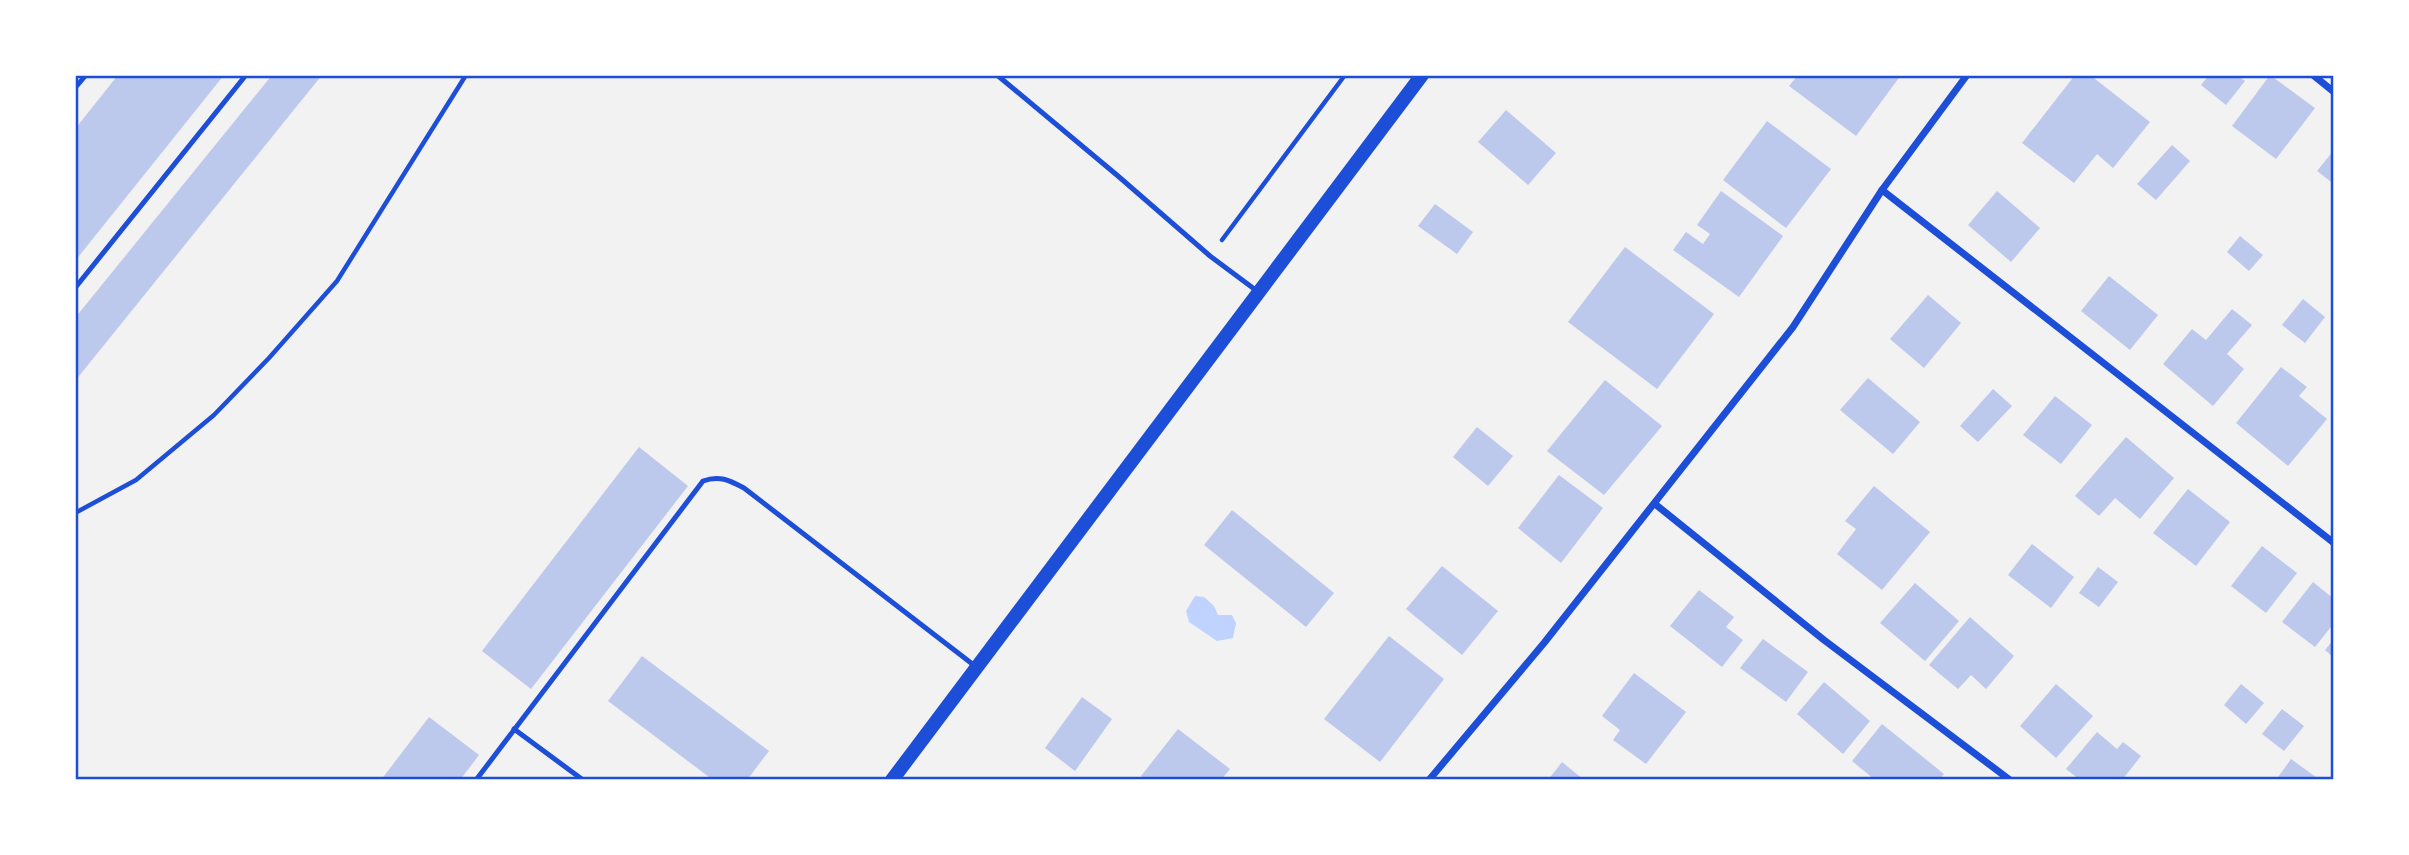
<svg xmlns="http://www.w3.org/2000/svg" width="2409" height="855" viewBox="0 0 2409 855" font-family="Inter,sans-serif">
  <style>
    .water { fill: #bfd3fe }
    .building { fill: #bdc9ec }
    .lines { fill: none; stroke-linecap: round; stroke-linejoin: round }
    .path { stroke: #1d4ed8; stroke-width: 4.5 }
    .service { stroke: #1d4ed8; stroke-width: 5 }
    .minor { stroke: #1d4ed8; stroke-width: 7 }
    .secondary { stroke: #1d4ed8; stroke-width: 14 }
    .neatline { fill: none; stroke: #1d4ed8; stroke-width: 2.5 }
  </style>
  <rect width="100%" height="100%" fill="#f2f2f2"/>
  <!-- water -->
  <polygon class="water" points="1195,596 1204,597 1214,606 1218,615 1232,615 1236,623 1233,638 1217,641 1189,622 1186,611"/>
  <!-- building -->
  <g class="building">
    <polygon points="118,75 224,75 75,261 75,129"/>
    <polygon points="272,75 322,75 75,381 75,318"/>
    <polygon points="1798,75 1901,75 1856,136 1789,86"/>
    <polygon points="2075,75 2090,75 2150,122 2113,168 2097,154 2074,183 2022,143"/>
    <polygon points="2209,75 2237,75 2245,81 2226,105 2201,85"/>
    <polygon points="2270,75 2315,108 2276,159 2232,126"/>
    <polygon points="1506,110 1556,153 1528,185 1478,142"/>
    <polygon points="1767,121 1831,169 1786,228 1723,180"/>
    <polygon points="2172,145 2190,161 2156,200 2137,184"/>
    <polygon points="2334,150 2334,184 2317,171"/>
    <polygon points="1721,191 1783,236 1739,297 1673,250 1686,232 1703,244 1710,234 1697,225"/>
    <polygon points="1997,191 2040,228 2011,262 1968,225"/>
    <polygon points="1435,204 1473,232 1457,254 1418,226"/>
    <polygon points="2240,236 2263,255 2249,271 2227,252"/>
    <polygon points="1625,247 1714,314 1657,389 1568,322"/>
    <polygon points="2109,276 2158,315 2130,350 2081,311"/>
    <polygon points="1928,295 1961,323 1924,368 1890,339"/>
    <polygon points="2303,299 2325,317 2305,343 2282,325"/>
    <polygon points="2232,309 2252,325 2227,354 2244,369 2213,406 2163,364 2192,329 2206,340"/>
    <polygon points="2281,367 2307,387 2299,396 2327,419 2288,466 2236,423"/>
    <polygon points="1868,378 1920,422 1893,454 1840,410"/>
    <polygon points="1605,380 1662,426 1604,495 1547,451"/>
    <polygon points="1993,389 2012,406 1978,442 1960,426"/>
    <polygon points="2055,396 2092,425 2061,464 2023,435"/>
    <polygon points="1477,427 1513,456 1488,486 1453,457"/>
    <polygon points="2126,437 2174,478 2140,519 2115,498 2099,516 2075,496"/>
    <polygon points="639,447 688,486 531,689 482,651"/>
    <polygon points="1559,475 1603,508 1561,563 1518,528"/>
    <polygon points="1874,486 1930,532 1882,590 1837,554 1856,529 1845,521"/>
    <polygon points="2188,489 2230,522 2196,566 2153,533"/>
    <polygon points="1232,510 1334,593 1306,627 1204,545"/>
    <polygon points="2032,544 2074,577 2051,608 2008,575"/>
    <polygon points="2262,546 2297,573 2266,613 2231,586"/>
    <polygon points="1442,566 1498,611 1462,655 1406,609"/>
    <polygon points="2098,567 2118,582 2099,607 2079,593"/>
    <polygon points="2313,582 2334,599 2334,623 2315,647 2282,622"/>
    <polygon points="1915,583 1959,621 1925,661 1880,623"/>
    <polygon points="1699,590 1734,617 1726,627 1743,640 1722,667 1670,626"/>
    <polygon points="1970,617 2014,656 1986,689 1971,675 1958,689 1929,665"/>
    <polygon points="1389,636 1444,679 1380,762 1324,719"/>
    <polygon points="1763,639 1808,672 1786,702 1740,668"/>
    <polygon points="2334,639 2334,658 2325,650"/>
    <polygon points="642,656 769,751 747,780 713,780 608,701"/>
    <polygon points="1634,673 1686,712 1646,764 1613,740 1620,730 1602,716"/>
    <polygon points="1824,682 1870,721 1843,754 1797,714"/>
    <polygon points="2056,684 2093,716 2056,758 2020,726"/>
    <polygon points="2241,684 2264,703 2246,724 2224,705"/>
    <polygon points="1082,697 1112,719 1075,771 1045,748"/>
    <polygon points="2282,709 2304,726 2284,751 2262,734"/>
    <polygon points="429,717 479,755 460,780 381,780"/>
    <polygon points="1882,724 1944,774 1939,780 1875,780 1852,761"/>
    <polygon points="1178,729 1230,769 1221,780 1145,780 1141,776"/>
    <polygon points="2097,732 2117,749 2123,742 2141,756 2122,780 2080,780 2066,769"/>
    <polygon points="2291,759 2320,780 2276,780"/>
    <polygon points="1562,762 1584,780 1548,780"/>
  </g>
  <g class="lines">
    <!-- path -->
    <g class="path">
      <polyline points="1222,240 1345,75"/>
      <polyline points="75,513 136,480 214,415 269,358 337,281 466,75"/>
    </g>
    <!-- service -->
    <g class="service">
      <polyline points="997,75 1118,176 1210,256 1257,291"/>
      <polyline points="75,88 86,75"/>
      <polyline points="75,288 246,75"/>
      <polyline points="514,729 583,780"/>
      <path d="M 476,780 L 703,481 C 719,475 729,480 744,488 L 975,666"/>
    </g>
    <!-- minor -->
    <g class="minor">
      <polyline points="2313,75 2334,92"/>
      <polyline points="1882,190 2334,543"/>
      <polyline points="1655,504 1824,640 2010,780"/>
      <polyline points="1429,780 1544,643 1793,327 1882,190 1967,75"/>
    </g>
    <!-- secondary -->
    <polyline class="secondary" points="892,780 1422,75"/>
  </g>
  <!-- border -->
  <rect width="2409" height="855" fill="none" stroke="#ffffff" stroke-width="154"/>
  <rect x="77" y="77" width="2255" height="701" class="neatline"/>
</svg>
